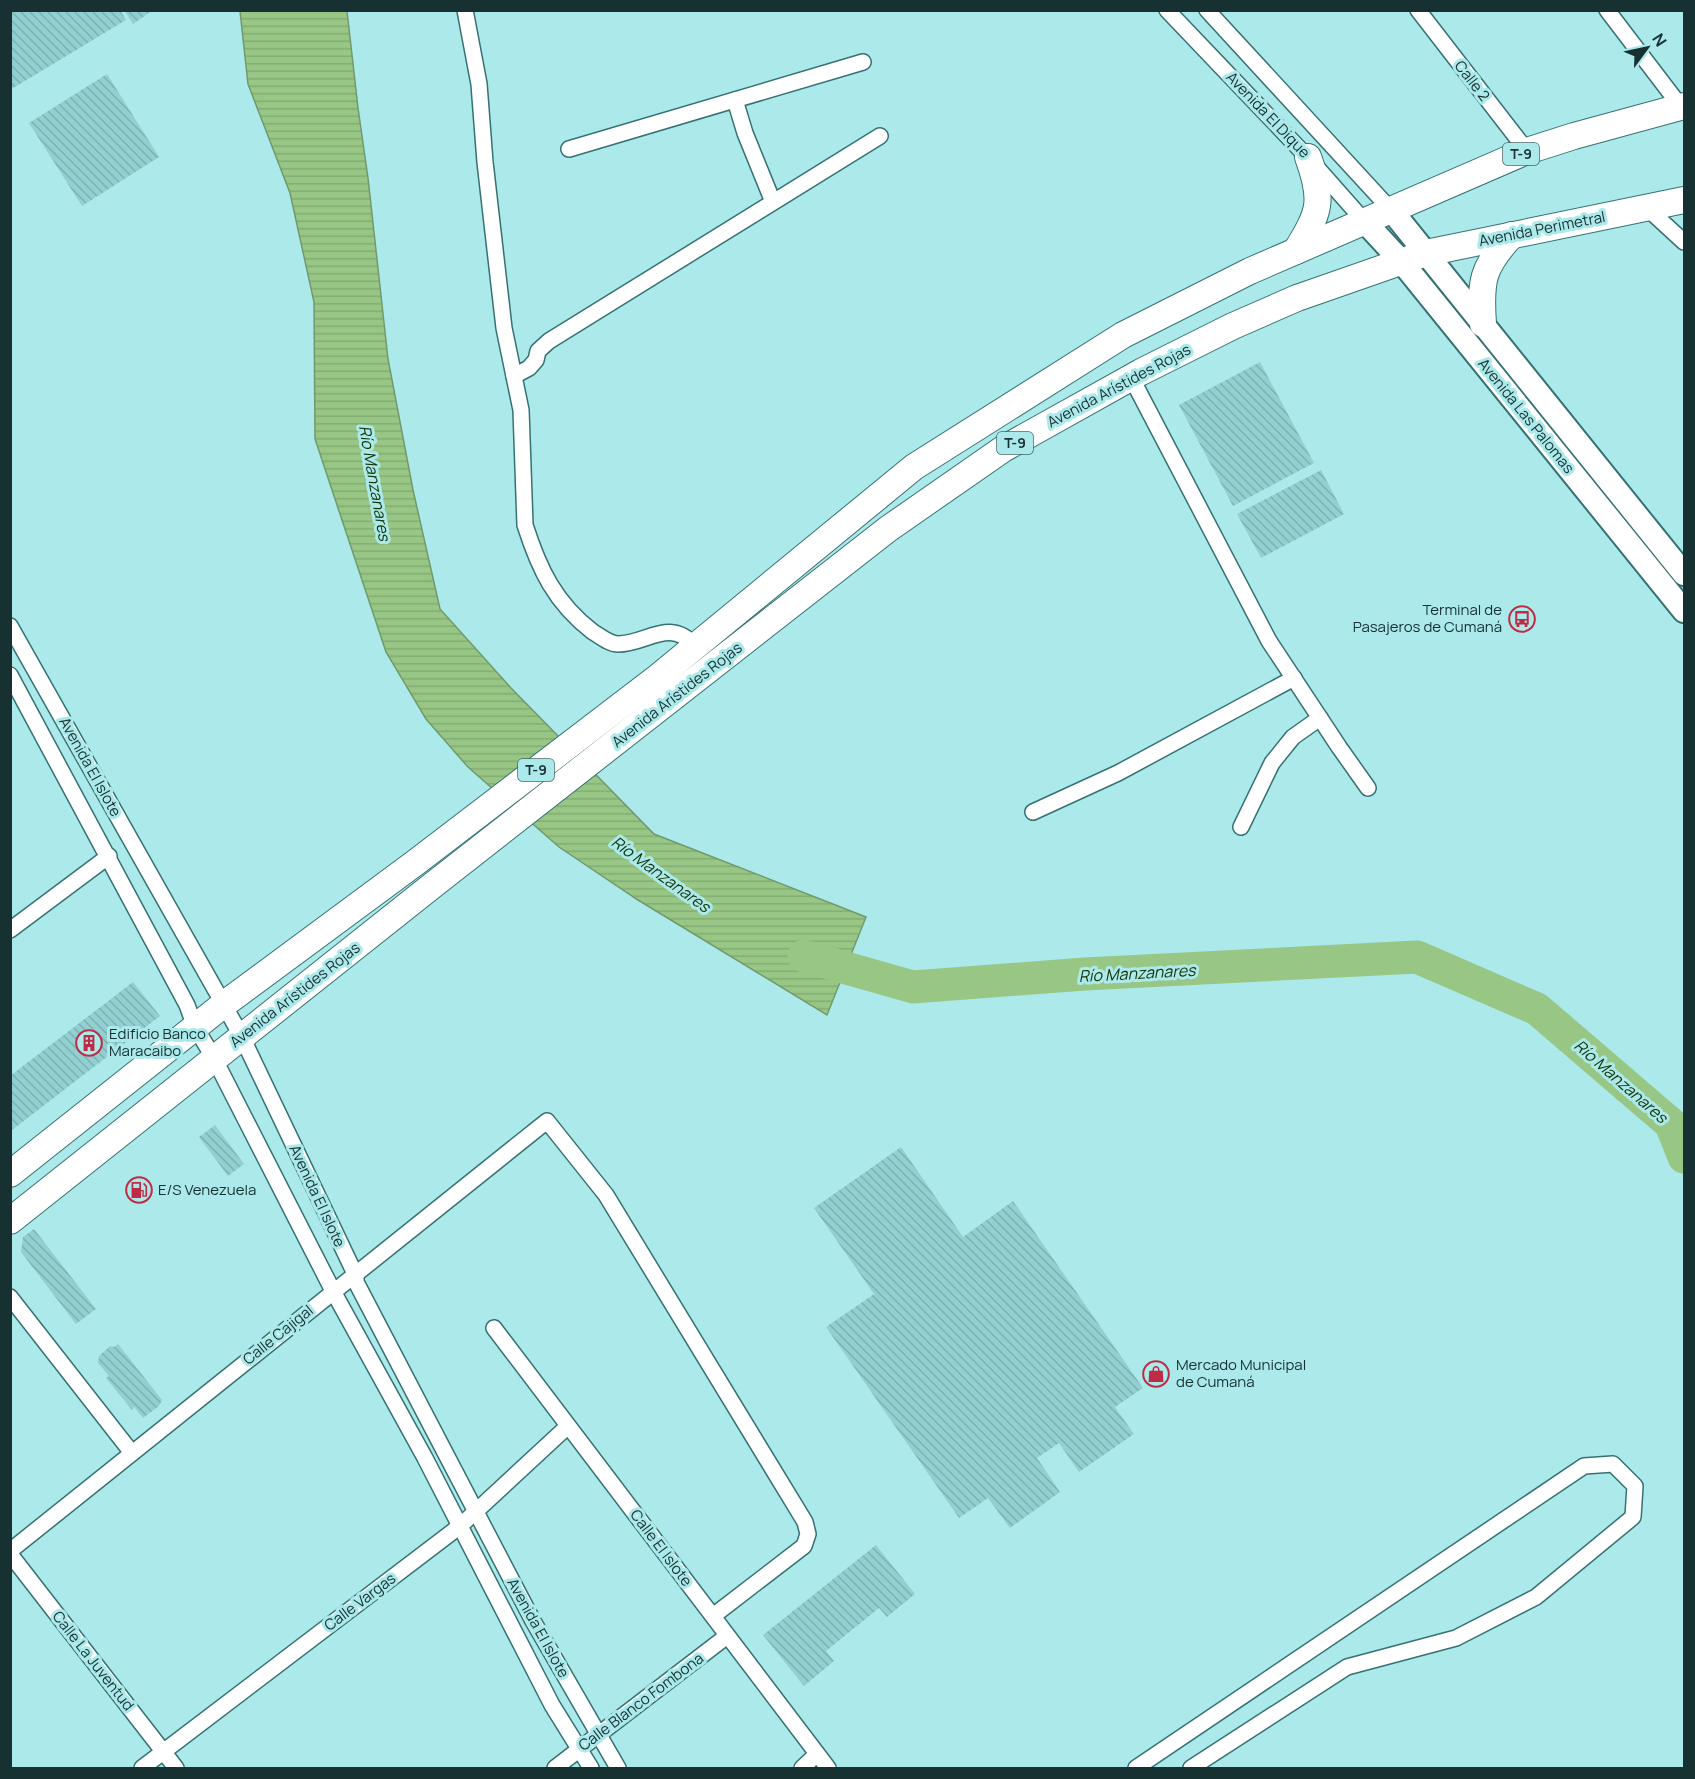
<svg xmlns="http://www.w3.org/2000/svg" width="1695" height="1779" viewBox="0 0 1695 1779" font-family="Manrope,sans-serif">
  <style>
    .water { fill: url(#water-rules); stroke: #719a6c; stroke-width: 1.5 }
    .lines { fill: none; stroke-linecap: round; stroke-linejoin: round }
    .river { stroke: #98c785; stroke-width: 33 }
    .building { fill: url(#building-back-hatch) }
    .minor-casing { stroke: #367273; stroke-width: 18 }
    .secondary-casing { stroke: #367273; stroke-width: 26 }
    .primary-casing { stroke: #367273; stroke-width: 28 }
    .minor { stroke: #fff; stroke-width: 15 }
    .secondary { stroke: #fff; stroke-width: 22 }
    .primary { stroke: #fff; stroke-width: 26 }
    .labels { text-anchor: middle; stroke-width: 6; stroke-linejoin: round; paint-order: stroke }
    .shield { fill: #abe9ea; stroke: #436868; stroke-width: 1.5 }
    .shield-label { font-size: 14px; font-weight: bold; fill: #173031 }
    .street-label { font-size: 15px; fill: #173031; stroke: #abe9ea }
    .poi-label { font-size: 15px; fill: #173031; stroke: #abe9ea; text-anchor: start }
    .water-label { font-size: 16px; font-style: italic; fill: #153406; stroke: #abe9ea }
  </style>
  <defs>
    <pattern id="water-rules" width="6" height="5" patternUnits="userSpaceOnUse" patternTransform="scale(1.5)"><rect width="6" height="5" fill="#98c785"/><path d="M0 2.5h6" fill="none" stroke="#82ab73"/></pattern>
    <pattern id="building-back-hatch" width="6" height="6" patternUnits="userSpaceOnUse" patternTransform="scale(1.5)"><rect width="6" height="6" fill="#92cfd0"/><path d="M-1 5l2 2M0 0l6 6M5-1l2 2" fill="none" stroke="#7db2b3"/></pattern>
  </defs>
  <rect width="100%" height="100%" fill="#abe9ea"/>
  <!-- water -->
  <polygon class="water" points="240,11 347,11 358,108 368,178 388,359 413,490 440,609 511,688 654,834 866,917 827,1015 638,900 559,847 468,767 426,719 386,652 315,439 314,302 290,193 248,84"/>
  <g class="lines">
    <!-- river -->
    <polyline class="river" points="804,956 913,987 1085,974 1417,957 1537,1009 1671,1124 1684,1157"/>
  </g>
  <!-- building -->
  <g class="building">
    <polygon points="10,10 120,10 126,20 10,90"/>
    <polygon points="124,10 153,10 133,24"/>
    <polygon points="107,74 159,157 82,206 29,123"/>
    <polygon points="1260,362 1314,463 1233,506 1179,405"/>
    <polygon points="1321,470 1344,514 1261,558 1237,514"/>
    <polygon points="133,982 160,1016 12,1130 10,1076"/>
    <polygon points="215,1125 244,1164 228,1176 199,1137"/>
    <polygon points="901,1147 963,1237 1013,1201 1143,1388 1115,1407 1134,1434 1079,1472 1059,1443 1037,1458 1060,1492 1010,1528 988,1498 959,1518 826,1327 874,1294 814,1208"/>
    <polygon points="34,1229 96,1309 76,1324 21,1252 23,1237"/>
    <polygon points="118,1344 162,1400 159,1406 143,1418 134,1407 132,1410 106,1378 109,1376 98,1363 99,1356 110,1346 114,1347"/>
    <polygon points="876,1545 915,1594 887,1617 879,1608 826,1651 834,1661 804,1686 763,1635"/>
  </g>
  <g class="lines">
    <!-- minor casing -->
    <g class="minor-casing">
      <g id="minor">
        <path d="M 465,10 L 479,84 L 485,162 L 504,328 L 521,410 L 525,525 C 539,569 555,603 593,632 C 600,636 609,644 618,644 C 647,644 669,617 695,646"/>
        <polyline points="1167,10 1312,162 1365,222"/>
        <polyline points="1207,10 1392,211"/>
        <polyline points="1418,10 1527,151"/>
        <polyline points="1607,10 1681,107"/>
        <polyline points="735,100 745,133 773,202"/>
        <polyline points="569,149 863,62"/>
        <polyline points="1647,208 1684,242"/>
        <polyline points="514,376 529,368 536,360 538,351 549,341 880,136"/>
        <polyline points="1131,377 1269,641 1339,747 1368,788"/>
        <polyline points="10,626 242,1037 356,1276 356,1282 533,1621 618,1768"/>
        <polyline points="10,675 187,1005 195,1027 214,1058 333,1291 425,1458 552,1705 591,1768"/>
        <polyline points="1033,812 1118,773 1294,678"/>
        <polyline points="1241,827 1272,763 1293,737 1320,718"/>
        <polyline points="10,930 109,856"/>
        <polyline points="10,1297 132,1453"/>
        <polyline points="494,1328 828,1768"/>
        <polyline points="10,1551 547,1121 606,1195 805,1522 808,1534 804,1546 713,1616"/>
        <polyline points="10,1554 176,1768"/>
        <polyline points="142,1768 460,1526 568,1426"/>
        <polyline points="555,1768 727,1636"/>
        <polyline points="802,1768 817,1754"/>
        <polyline points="1136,1768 1584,1466 1613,1464 1635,1486 1633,1517 1536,1597 1456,1638 1347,1667 1191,1768"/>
      </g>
    </g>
    <!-- secondary casing -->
    <g class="secondary-casing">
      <g id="secondary">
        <polyline points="1392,211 1684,574"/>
        <polyline points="1365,222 1401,261 1684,611"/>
      </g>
    </g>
    <!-- primary casing -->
    <g class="primary-casing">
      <g id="primary">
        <path d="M 1296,251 C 1320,212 1324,201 1308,157"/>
        <path d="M 1483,324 C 1480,281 1482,267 1512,235"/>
        <polyline points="10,1174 223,1005 415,863 658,677 914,467 1123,335 1250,271 1527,151 1574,136 1684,106"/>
        <polyline points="10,1221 433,885 888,529 1003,449 1141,372 1233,326 1297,298 1426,253 1684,200"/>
      </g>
    </g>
    <!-- minor -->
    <use href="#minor" class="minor"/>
    <!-- secondary -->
    <use href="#secondary" class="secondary"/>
    <!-- primary -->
    <use href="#primary" class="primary"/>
  </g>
  <!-- icons -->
  <defs>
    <g id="bus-ring" transform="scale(1.35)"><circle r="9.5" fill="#abe9ea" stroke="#bd2c44" stroke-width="1.5"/><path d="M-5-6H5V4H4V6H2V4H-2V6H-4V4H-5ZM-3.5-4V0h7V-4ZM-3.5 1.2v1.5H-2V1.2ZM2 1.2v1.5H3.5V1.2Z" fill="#bd2c44"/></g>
    <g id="building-ring" transform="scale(1.35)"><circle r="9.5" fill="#abe9ea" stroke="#bd2c44" stroke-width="1.5"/><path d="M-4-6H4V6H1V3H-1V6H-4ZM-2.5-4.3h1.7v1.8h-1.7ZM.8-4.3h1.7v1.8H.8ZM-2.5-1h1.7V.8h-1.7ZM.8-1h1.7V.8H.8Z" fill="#bd2c44"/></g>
    <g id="fuel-ring" transform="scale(1.35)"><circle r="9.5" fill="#abe9ea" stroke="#bd2c44" stroke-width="1.5"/><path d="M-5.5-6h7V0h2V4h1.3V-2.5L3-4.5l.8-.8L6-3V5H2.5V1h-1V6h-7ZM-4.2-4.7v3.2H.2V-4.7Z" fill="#bd2c44"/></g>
    <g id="shop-ring" transform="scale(1.35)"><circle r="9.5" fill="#abe9ea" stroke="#bd2c44" stroke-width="1.5"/><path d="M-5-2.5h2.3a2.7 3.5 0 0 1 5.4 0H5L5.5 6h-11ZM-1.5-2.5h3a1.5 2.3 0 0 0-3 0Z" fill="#bd2c44"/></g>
  </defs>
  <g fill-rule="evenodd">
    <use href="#bus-ring" x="1522" y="619"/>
    <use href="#building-ring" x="89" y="1043"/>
    <use href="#fuel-ring" x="139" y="1190"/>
    <use href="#shop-ring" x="1156" y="1374"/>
  </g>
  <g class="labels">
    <!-- shield labels -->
    <g class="shield">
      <rect x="1503" y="143" width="36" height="22" rx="4.5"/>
      <rect x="997" y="432" width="36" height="22" rx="4.5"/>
      <rect x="518" y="759" width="36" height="22" rx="4.5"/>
    </g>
    <g class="shield-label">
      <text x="1521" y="159">T-9</text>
      <text x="1015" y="448">T-9</text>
      <text x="536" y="775">T-9</text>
    </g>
    <!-- street labels -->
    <g class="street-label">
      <text transform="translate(1472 81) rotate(52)" y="5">Calle 2</text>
      <text transform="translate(1268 115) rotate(46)" y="5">Avenida El Dique</text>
      <text transform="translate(1542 229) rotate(-11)" y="5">Avenida Perimetral</text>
      <text transform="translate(1119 386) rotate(-28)" y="5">Avenida Arístides Rojas</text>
      <text transform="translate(1526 416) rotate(51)" y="5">Avenida Las Palomas</text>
      <text transform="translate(677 695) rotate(-38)" y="5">Avenida Arístides Rojas</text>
      <text transform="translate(90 767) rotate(61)" y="5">Avenida El Islote</text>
      <text transform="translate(295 995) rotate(-38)" y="5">Avenida Arístides Rojas</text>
      <text transform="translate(317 1196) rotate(65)" y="5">Avenida El Islote</text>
      <text transform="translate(278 1335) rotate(-39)" y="5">Calle Cajigal</text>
      <text transform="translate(661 1548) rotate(53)" y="5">Calle El Islote</text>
      <text transform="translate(360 1602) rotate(-37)" y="5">Calle Vargas</text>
      <text transform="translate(538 1628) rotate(61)" y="5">Avenida El Islote</text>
      <text transform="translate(93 1661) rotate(52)" y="5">Calle La Juventud</text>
      <text transform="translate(641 1702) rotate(-37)" y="5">Calle Blanco Fombona</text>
    </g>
    <!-- poi labels -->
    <g class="poi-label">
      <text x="1502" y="615" text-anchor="end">Terminal de<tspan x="1502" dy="17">Pasajeros de Cumaná</tspan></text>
      <text x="109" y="1039">Edificio Banco<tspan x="109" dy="17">Maracaibo</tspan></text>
      <text x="158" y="1195">E/S Venezuela</text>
      <text x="1176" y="1370">Mercado Municipal<tspan x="1176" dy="17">de Cumaná</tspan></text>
    </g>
    <!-- water labels -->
    <g class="water-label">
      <text transform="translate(375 483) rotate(80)" y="6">Río Manzanares</text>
      <text transform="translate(661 874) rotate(36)" y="6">Río Manzanares</text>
      <text transform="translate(1137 973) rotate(-3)" y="6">Río Manzanares</text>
      <text transform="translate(1621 1081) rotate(41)" y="6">Río Manzanares</text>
    </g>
  </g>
  <!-- border -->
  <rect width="1695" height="1779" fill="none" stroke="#173031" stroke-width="24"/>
  <!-- north arrow -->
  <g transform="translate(1647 48) rotate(57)" stroke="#abe9ea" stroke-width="4.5" paint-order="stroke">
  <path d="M0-4.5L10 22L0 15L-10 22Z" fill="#173031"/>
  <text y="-9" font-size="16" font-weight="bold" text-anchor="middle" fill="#173031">N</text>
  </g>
</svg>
